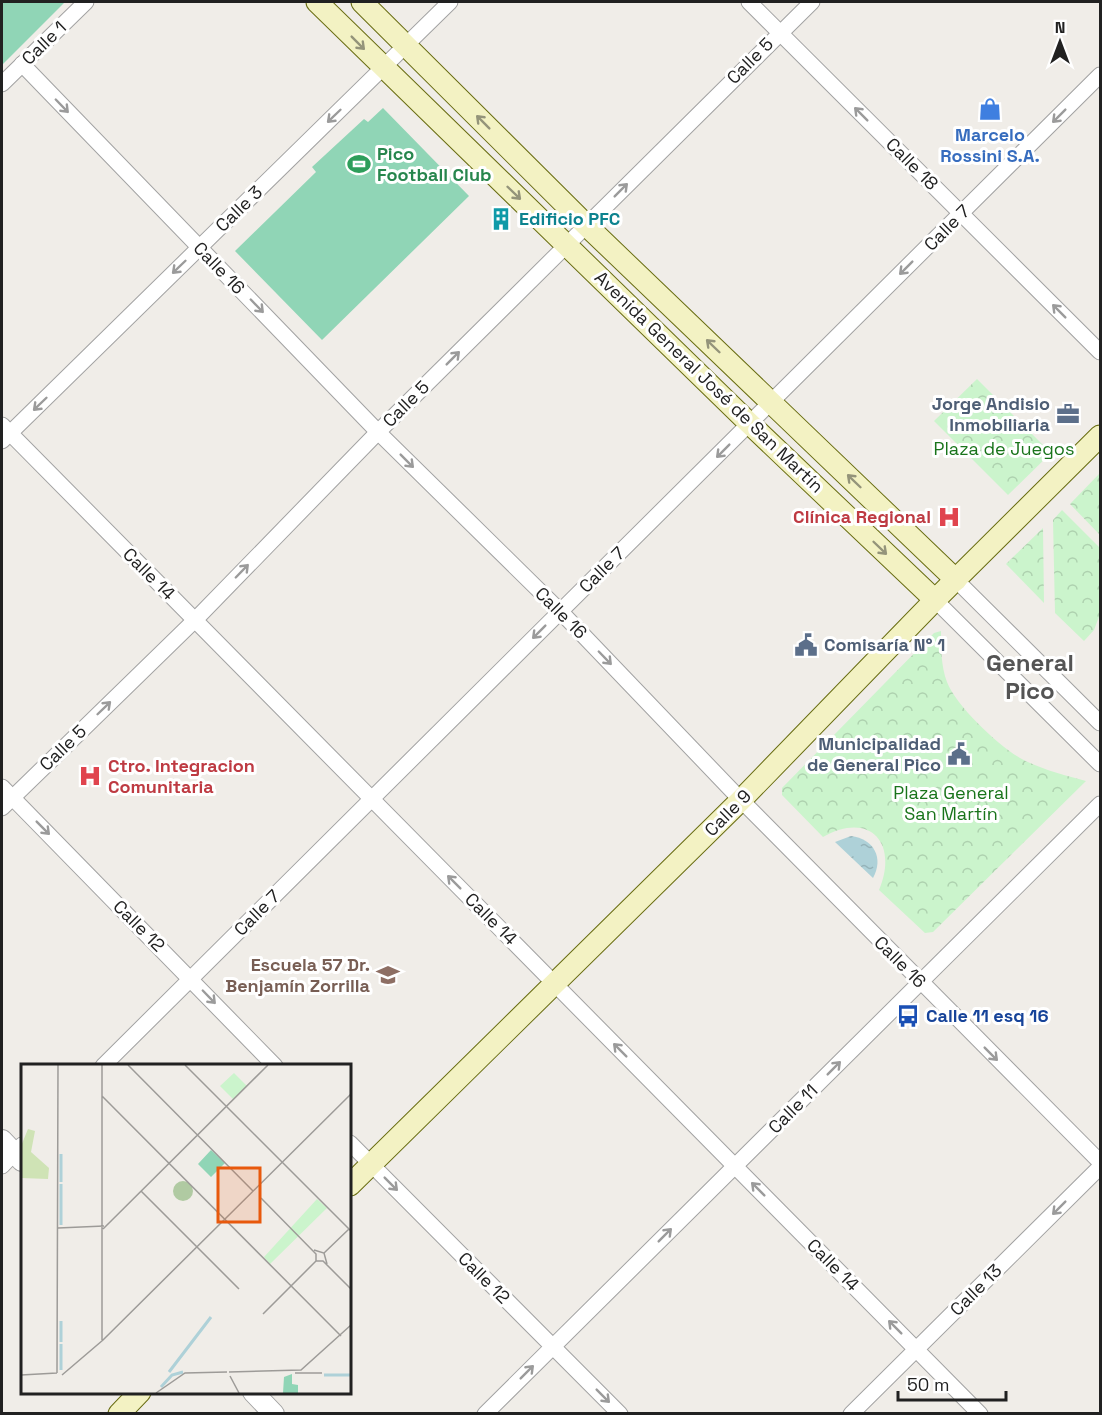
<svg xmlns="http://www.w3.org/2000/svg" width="1102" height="1415" viewBox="0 0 1102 1415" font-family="'Space Grotesk',sans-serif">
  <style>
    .park { fill: url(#park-crowns) }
    .pitch { fill: #90d5b6 }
    .water { fill: url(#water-ripples) }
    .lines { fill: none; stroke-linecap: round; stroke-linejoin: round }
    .minor-casing { stroke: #a2a2a2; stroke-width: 17 }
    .tertiary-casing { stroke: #a2a2a2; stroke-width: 22 }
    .secondary-casing { stroke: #696d12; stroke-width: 23 }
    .minor { stroke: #fff; stroke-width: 15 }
    .tertiary { stroke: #fff; stroke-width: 20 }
    .secondary { stroke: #f3f2c3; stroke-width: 21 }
    .oneway { stroke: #94947a }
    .oneway2 { stroke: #9b9b9b }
    .labels { text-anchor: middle; stroke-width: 6; stroke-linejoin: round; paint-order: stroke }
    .street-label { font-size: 18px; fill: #212121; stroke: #fff }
    .shop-label { font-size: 18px; font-weight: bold; fill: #366cbe; stroke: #fff }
    .leisure-label { font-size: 18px; font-weight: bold; fill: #27864d; stroke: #fff; text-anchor: start }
    .culture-label { font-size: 18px; font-weight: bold; fill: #0d838f; stroke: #fff; text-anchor: start }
    .service-label { font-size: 18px; font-weight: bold; fill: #4e5e75; stroke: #fff; text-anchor: end }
    .park-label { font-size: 18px; fill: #19741b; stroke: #fff }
    .health-label { font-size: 18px; font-weight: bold; fill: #be3a42; stroke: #fff; text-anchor: end }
    .education-label { font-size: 18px; font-weight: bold; fill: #785e54; stroke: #fff; text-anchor: end }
    .transit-label { font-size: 18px; font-weight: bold; fill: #164399; stroke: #fff; text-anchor: start }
    .district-label { font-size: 24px; font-weight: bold; fill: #545454; stroke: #fff }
    .inset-river { fill: none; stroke: #aed1d8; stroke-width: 3 }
    .inset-road { fill: none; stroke: #9d9b98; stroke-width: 1.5 }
    .view { fill: #e8590c; fill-opacity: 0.15; stroke: #e8590c; stroke-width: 3 }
    .inset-edge { fill: none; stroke: #212121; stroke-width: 3 }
  </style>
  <defs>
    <pattern id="park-crowns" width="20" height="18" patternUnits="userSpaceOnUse" patternTransform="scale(1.5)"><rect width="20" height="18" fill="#cbf4cc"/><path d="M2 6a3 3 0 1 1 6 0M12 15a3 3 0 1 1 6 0" fill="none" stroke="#aed1af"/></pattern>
    <pattern id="water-ripples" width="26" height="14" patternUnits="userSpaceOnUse" patternTransform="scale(1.5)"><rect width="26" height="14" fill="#aed1d8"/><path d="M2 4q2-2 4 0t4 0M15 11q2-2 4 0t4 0" fill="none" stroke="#95b3b9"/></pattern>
  </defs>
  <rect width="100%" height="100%" fill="#f0ede8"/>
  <!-- park -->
  <g class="park">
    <polygon points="977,379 1051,453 1008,495 934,421"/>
    <polygon points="1100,473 1100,535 1070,504"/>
    <polygon points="1062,510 1100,548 1100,614 1094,630 1084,641 1055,613 1053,520"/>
    <polygon points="1043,528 1044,603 1006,564"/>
    <path d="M 941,631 C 941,648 941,666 947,682 C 956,706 998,745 1020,758 C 1040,769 1064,775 1086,781 L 933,932 L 925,933 L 879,890 C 899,842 869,811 823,837 L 782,795 L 782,788 L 934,633 Z"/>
  </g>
  <!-- pitch -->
  <g class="pitch">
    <polygon points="2,2 65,2 2,65"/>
    <polygon points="383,108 469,196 322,340 235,251 316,172 312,167 364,119 368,122"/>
  </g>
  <!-- water -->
  <path class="water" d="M 851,836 C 874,839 884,858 873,878 L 835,842 Z"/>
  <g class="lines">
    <!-- minor casing -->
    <g class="minor-casing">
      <g id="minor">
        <polyline points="749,2 1100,352"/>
        <polyline points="22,64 378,432 560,611 741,800 1100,1162"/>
        <polyline points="2,84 86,2"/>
        <polyline points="2,425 980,1414"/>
        <polyline points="2,441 450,2"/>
        <polyline points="956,580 1100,723"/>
        <polyline points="935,600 1100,764"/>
        <polyline points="2,787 275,1066"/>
        <polyline points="2,808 195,620 378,432 812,2"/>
        <polyline points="103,1066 1100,75"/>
        <polyline points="350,1143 620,1414"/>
        <polyline points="2,1166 22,1145"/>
        <polyline points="485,1414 1100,804"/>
        <polyline points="851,1414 1100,1167"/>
      </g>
    </g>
    <!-- tertiary casing -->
    <g class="tertiary-casing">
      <g id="tertiary">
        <polyline points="2,1140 22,1161"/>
        <polyline points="253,1392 274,1414"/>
      </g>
    </g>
    <!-- secondary casing -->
    <g class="secondary-casing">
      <g id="secondary">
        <polyline points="317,2 750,424 935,600"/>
        <polyline points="362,2 586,225 956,580"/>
        <polyline points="350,1185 741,800 935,600 1100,436"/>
        <polyline points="119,1414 140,1392"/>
      </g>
    </g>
    <!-- minor -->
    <use href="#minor" class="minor"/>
    <!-- tertiary -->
    <use href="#tertiary" class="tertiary"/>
    <!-- secondary -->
    <use href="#secondary" class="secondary"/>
  </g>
  <!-- one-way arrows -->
  <defs><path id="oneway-shaft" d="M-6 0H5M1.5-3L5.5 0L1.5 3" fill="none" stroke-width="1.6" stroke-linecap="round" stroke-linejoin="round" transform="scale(1.5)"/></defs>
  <g class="oneway">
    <use href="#oneway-shaft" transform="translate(358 43) rotate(45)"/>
    <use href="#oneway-shaft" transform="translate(483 122) rotate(-135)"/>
    <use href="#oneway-shaft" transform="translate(514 193) rotate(44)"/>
    <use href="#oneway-shaft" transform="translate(713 346) rotate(-136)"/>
    <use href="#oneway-shaft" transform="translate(854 481) rotate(-136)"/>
    <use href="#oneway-shaft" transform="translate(880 548) rotate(44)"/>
  </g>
  <g class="oneway2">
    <use href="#oneway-shaft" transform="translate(62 106) rotate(46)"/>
    <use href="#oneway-shaft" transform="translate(861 114) rotate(-135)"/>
    <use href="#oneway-shaft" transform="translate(334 116) rotate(136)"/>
    <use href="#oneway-shaft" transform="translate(1059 116) rotate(135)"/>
    <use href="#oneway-shaft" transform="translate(621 190) rotate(-45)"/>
    <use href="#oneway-shaft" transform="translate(179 267) rotate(136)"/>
    <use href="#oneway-shaft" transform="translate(906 268) rotate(135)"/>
    <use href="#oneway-shaft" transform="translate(257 306) rotate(46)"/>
    <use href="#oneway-shaft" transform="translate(1059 311) rotate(-135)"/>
    <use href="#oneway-shaft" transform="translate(453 358) rotate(-45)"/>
    <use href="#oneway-shaft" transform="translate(40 404) rotate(136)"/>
    <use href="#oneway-shaft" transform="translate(723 451) rotate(135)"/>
    <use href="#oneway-shaft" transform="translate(407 461) rotate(45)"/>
    <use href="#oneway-shaft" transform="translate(242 571) rotate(-46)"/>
    <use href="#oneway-shaft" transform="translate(539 632) rotate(135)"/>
    <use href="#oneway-shaft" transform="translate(605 658) rotate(46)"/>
    <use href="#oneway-shaft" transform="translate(104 708) rotate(-44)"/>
    <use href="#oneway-shaft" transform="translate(43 828) rotate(45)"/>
    <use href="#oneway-shaft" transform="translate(454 882) rotate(-135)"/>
    <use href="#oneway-shaft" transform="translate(209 997) rotate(46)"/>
    <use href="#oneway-shaft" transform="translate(620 1050) rotate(-135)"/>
    <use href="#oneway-shaft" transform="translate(991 1054) rotate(45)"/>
    <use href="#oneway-shaft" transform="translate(834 1068) rotate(-45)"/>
    <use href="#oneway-shaft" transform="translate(391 1184) rotate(45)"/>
    <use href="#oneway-shaft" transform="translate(758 1189) rotate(-135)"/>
    <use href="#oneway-shaft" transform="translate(1059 1208) rotate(135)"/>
    <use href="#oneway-shaft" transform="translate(665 1235) rotate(-45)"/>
    <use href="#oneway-shaft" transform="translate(895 1327) rotate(-135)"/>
    <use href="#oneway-shaft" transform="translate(527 1372) rotate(-45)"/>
    <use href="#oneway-shaft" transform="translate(603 1396) rotate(45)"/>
  </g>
  <!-- icons -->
  <defs>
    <g id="shop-bare" transform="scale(1.8)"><path d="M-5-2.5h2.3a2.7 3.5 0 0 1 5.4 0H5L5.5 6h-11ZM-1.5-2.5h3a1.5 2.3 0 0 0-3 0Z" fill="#3f7fe0" stroke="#fff" stroke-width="2.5" paint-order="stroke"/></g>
    <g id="stadium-bare" transform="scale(1.8)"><path d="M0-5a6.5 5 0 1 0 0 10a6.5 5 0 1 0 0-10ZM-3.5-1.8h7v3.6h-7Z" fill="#2e9e5b" stroke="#fff" stroke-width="2.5" paint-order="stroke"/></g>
    <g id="building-bare" transform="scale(1.8)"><path d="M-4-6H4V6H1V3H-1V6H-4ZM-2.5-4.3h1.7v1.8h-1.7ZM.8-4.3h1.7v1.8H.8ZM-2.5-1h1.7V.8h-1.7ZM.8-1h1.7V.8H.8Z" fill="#0f9aa8" stroke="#fff" stroke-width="2.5" paint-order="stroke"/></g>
    <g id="office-bare" transform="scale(1.8)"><path d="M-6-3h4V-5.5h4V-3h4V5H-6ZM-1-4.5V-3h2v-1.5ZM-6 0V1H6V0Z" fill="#5c6f8a" stroke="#fff" stroke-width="2.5" paint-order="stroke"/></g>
    <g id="hospital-bare" transform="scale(1.8)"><path d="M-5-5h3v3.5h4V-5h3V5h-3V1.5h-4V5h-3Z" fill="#e0444e" stroke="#fff" stroke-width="2.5" paint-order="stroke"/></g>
    <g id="civic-bare" transform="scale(1.8)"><path d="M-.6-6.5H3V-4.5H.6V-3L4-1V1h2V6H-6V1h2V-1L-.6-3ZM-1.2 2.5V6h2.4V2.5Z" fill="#5c6f8a" stroke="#fff" stroke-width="2.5" paint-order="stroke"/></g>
    <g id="school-bare" transform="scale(1.8)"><path d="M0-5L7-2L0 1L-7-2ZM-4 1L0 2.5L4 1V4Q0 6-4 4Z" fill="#8d6e63" stroke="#fff" stroke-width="2.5" paint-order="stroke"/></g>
    <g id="bus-bare" transform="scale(1.8)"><path d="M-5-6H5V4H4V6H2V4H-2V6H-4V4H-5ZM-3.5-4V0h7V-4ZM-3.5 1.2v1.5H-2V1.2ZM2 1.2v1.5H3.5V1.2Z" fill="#1a4fb4" stroke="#fff" stroke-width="2.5" paint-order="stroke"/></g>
  </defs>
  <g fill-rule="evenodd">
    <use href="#shop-bare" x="990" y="109"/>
    <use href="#stadium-bare" x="359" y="164"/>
    <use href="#building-bare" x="501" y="219"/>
    <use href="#office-bare" x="1068" y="414"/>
    <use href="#hospital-bare" x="949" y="517"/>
    <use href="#civic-bare" x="806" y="645"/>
    <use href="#civic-bare" x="959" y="754"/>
    <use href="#hospital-bare" x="90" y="776"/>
    <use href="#school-bare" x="388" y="975"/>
    <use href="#bus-bare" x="908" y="1016"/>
  </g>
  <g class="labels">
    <!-- street labels -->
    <g class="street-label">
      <text transform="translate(44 43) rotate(-44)" y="6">Calle 1</text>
      <text transform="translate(750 61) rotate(-45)" y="6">Calle 5</text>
      <text transform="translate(912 164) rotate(45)" y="6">Calle 18</text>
      <text transform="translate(239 209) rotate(-44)" y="6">Calle 3</text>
      <text transform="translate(947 228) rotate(-45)" y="6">Calle 7</text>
      <text transform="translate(219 268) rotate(46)" y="6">Calle 16</text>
      <text transform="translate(709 382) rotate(44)" y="6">Avenida General José de San Martín</text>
      <text transform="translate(406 404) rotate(-45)" y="6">Calle 5</text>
      <text transform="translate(602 570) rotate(-45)" y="6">Calle 7</text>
      <text transform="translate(149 574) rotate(45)" y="6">Calle 14</text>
      <text transform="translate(561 613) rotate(45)" y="6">Calle 16</text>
      <text transform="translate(63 748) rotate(-44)" y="6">Calle 5</text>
      <text transform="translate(728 813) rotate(-45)" y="6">Calle 9</text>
      <text transform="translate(257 913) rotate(-45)" y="6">Calle 7</text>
      <text transform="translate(491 919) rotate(45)" y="6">Calle 14</text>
      <text transform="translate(139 926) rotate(45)" y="6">Calle 12</text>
      <text transform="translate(900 962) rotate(45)" y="6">Calle 16</text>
      <text transform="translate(793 1109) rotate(-45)" y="6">Calle 11</text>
      <text transform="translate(833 1265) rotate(45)" y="6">Calle 14</text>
      <text transform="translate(484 1278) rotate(45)" y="6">Calle 12</text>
      <text transform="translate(976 1290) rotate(-45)" y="6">Calle 13</text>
    </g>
    <!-- shop labels -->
    <g class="shop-label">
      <text x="990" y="141">Marcelo<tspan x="990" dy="21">Rossini S.A.</tspan></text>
    </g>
    <!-- leisure labels -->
    <g class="leisure-label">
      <text x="377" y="160">Pico<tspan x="377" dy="21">Football Club</tspan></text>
    </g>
    <!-- culture labels -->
    <g class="culture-label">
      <text x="519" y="225">Edificio PFC</text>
    </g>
    <!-- service labels -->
    <g class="service-label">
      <text x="1050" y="410">Jorge Andisio<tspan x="1050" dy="21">Inmobiliaria</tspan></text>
      <text x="824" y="651" text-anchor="start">Comisaría N° 1</text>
      <text x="941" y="750">Municipalidad<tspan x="941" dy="21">de General Pico</tspan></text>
    </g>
    <!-- park labels -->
    <g class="park-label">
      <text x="1004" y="455">Plaza de Juegos</text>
      <text x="951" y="799">Plaza General<tspan x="951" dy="21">San Martín</tspan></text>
    </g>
    <!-- health labels -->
    <g class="health-label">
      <text x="931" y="523">Clínica Regional</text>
      <text x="108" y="772" text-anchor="start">Ctro. Integracion<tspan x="108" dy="21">Comunitaria</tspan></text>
    </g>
    <!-- education labels -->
    <g class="education-label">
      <text x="370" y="971">Escuela 57 Dr.<tspan x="370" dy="21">Benjamín Zorrilla</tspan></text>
    </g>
    <!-- transit labels -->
    <g class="transit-label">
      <text x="926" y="1022">Calle 11 esq 16</text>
    </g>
    <!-- district labels -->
    <g class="district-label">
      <text x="1030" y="671">General<tspan x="1030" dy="28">Pico</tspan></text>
    </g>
  </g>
  <!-- overview -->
  <g transform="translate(21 1064)">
    <rect width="330" height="330" fill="#f0ede8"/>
    <path d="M 7,65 L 14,67 L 10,88 L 28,104 L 27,115 L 0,114 L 0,82 Z" fill="#cfe3b5"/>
    <path d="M152 127a10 10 0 1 1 20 0a10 10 0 1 1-20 0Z" fill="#b0caa2"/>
    <path d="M 213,9 L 226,22 L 212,35 L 199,22 ZM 296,135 L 306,144 L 249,200 L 243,193 Z" fill="#cbf4cc"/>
    <path d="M 190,86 L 204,99 L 190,113 L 177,100 ZM 271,310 L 271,320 L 277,321 L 277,329 L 262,329 L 263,313 Z" fill="#90d5b6"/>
    <path class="inset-river" d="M 40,90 L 40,118M 40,161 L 40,120M 40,257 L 40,278M 40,280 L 40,306M 148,308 L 190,253M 303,311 L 330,311M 140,323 L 151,311 L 162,308"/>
    <path class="inset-road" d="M 107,1 L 232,127M 164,1 L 330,167M 81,32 L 320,272M 120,127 L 218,225M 240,134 L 295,190 L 295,197 L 302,197 L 330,225M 37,164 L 83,162M 82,165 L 247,1M 293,186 L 303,189 L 306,200M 303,189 L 328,165M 242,250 L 295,197M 81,276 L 81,1M 208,308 L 280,306 L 330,261M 36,309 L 37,1M 274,309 L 301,309M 0,311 L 36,309M 41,311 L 82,276 L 330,30M 209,312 L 218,329M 135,329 L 164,309 L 206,308"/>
    <path class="view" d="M 197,104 L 239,104 L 239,158 L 197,158 Z"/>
    <rect width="330" height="330" class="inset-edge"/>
  </g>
  <!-- border -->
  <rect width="1102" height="1415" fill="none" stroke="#212121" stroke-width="6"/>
  <!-- north arrow -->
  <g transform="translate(1060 42)" stroke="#ffffff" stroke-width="4.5" paint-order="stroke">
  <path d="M0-4.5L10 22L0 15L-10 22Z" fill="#212121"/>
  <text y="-9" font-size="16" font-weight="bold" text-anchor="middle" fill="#212121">N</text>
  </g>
  <!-- scale -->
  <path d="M898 1391v9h108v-9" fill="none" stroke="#212121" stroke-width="3"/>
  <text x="907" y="1391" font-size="18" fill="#212121" stroke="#ffffff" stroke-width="4.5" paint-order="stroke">50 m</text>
</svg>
